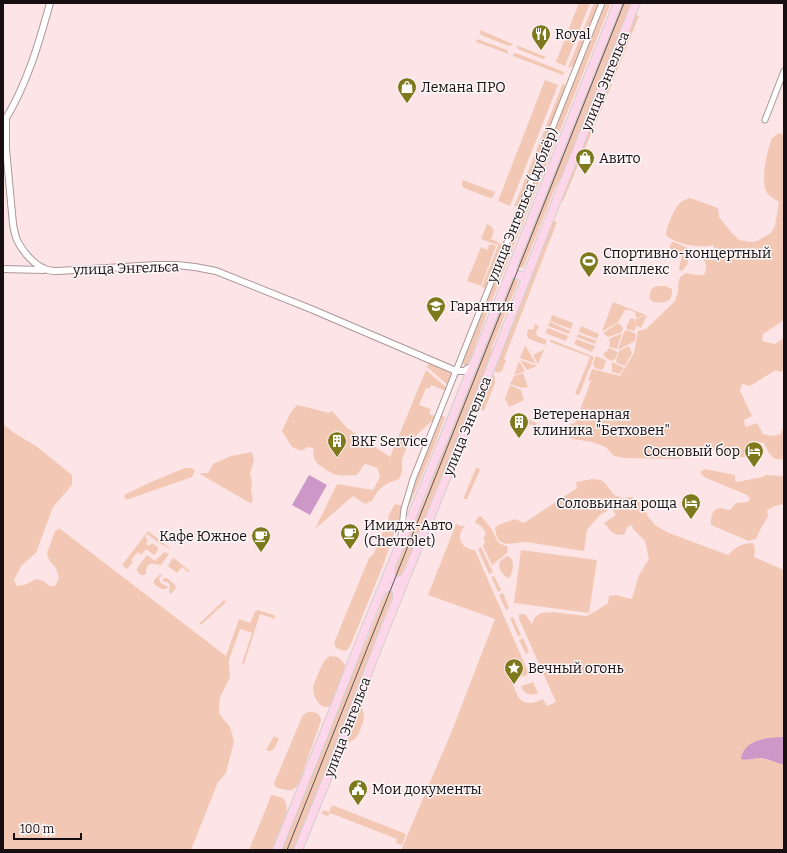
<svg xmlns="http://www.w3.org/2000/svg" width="787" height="853" viewBox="0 0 787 853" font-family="Bitter,serif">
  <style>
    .green { fill: #f2c8b4 }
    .water { fill: #cd98c7 }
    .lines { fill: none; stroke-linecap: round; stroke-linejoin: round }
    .minor-casing { stroke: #ac9698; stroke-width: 7 }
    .tertiary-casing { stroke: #ac9698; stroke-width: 8 }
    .primary-casing { stroke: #d0cfcf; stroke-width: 10 }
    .minor { stroke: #fff; stroke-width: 5 }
    .tertiary { stroke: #fff; stroke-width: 6 }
    .primary { stroke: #fed6e9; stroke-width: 8 }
    .tram { stroke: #5f5254; stroke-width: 1 }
    .labels { text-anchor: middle; stroke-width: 3; stroke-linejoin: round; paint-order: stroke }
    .poi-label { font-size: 14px; fill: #160e10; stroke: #fcf7f8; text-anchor: start }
    .street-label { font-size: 14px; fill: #160e10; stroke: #fcf7f8 }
  </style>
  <rect width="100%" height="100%" fill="#fde5e7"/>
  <!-- green -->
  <g class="green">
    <polygon points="579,3 590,3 565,66 556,62"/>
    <polygon points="594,3 600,3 575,63 573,66 568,68"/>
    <polygon points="603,3 611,3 487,313 469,363 466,365 464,365 462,363"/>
    <polygon points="620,3 634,3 604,77 562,176 555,188 524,266 521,268 519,267 518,264 550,185 552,176"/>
    <polygon points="633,14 639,16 613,81 609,75"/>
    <polygon points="480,30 513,44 509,46 481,35 480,33"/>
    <polygon points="477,39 507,50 509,54 476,42"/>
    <polygon points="516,45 546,57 543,59 518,49"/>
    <polygon points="516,53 564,72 563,75 513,56 513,54"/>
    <polygon points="545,80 558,85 510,206 498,201"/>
    <polygon points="605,82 612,84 563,201 559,199"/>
    <polygon points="563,83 565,86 565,90 520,202 517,206 514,207"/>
    <path d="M 779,133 L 784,134 L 784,320 L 763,334 L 762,341 L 775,344 L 784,338 L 784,370 L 780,372 L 776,370 L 750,386 L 742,384 L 740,391 L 752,416 L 744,420 L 745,426 L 746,427 L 757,423 L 763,434 L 771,436 L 781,434 L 784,423 L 784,459 C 771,461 769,453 764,443 L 752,441 L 747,444 L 745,457 L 725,457 L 721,451 L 718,451 L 712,449 L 699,448 L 679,459 L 623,458 L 614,456 L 606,447 L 592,442 L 573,439 L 566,435 L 565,430 L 571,424 L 575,423 L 591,381 L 588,380 L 592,369 L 620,376 L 634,353 L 638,331 L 646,329 L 675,301 L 678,292 L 678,284 L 680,277 L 686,273 L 696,275 L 704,275 C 710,260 701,262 700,252 L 703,250 L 711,251 L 714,248 L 713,245 C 702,249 674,244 666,235 C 666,228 675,206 681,202 C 684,200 687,199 690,198 L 718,208 L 719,217 L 731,232 L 739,240 L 750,242 L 757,241 L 771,233 L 775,226 L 779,202 C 775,199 770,197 767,193 C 760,182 767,150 772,138 Z"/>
    <path d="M 463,180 L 495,192 L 493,197 L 490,198 L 464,188 C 461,185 462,183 463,180 Z"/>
    <path d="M 552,221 L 554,221 L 557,222 L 504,359 L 506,360 L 502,371 L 498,373 C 495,371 494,370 494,367 Z"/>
    <path d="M 487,224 C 496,228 494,232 491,239 L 498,242 L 497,245 L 481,239 Z"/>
    <path d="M 672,242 L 674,242 L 690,249 L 691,250 L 687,265 L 683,270 L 681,271 L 679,269 C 679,264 682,259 681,254 C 674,253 666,252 672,242 Z"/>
    <polygon points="499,243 505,245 488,289 482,287"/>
    <polygon points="490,244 496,246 481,286 467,281 481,247 487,250"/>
    <polygon points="514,278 517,279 518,282 492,347 491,356 445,474 436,489 402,575 400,577 397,577 394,575 394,573 430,486 434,472 481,354 486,344 512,279"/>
    <path d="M 657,286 L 666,286 L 672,289 C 672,292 672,296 670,299 C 667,303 654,304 651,300 C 650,300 650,298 649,297 L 652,288 Z"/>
    <polygon points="613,302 646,315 636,318 635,312 630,310 625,310 618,322 603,331 602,331"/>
    <polygon points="552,315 573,323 571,329 550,321"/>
    <polygon points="647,315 641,328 636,326 636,319"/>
    <polygon points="632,318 635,319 636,327 634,331 627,329 626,328 630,319"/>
    <polygon points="550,322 570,331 569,334 548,326"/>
    <polygon points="618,323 623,328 622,332 608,337 603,333"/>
    <path d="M 535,324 L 539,326 L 536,332 L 537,336 L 547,340 L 545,345 L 529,339 C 526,335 527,333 528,329 L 533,330 Z"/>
    <polygon points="581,326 599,334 597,339 579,332"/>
    <polygon points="548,328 568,336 566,341 545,333"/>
    <polygon points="627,330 636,334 635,341 618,350 624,332"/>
    <polygon points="622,333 617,349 609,347 610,343 609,339"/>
    <polygon points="578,334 597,341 595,344 577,337"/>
    <polygon points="576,339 595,346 592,352 574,344"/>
    <polygon points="550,340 552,340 594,357 579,395 575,394 590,357 550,342"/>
    <polygon points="525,345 536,364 520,358"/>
    <polygon points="629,346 632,353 625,366 617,363 616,360 619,351"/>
    <polygon points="609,348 616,351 616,352 618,352 615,359 612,361 606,358 603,354 607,351"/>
    <polygon points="543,350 544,350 538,364 533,355"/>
    <polygon points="596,356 605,360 606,362 604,367 602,370 595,368 593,364"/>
    <polygon points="520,360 537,366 527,370"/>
    <polygon points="519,361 525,371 514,375"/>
    <polygon points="612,362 624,368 620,374 612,372"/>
    <polygon points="429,363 450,373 451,377 449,386 427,367"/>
    <path d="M 426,370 L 448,389 L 446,391 L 431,385 L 429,389 L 426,388 L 419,405 L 431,409 L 429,414 L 435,416 L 433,420 L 411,440 L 407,447 L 402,459 L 402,472 L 399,479 C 385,484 379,487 372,501 L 365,504 L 353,496 L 315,529 L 337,484 L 373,490 L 378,481 L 380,475 L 377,468 L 365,464 L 363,466 L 357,475 C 340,476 336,477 322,467 C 318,464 315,462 314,457 C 313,454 314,451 313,448 L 308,447 L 301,451 L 292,447 L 282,431 L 291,412 L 297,405 L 330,413 L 331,410 L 347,428 L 390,457 Z"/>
    <polygon points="523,373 528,387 522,388 510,384 514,376"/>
    <polygon points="492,374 495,376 495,383 484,411 477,408"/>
    <polygon points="510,385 521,390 524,400 509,407 505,399"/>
    <polygon points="441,415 445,417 433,449 406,513 407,504 415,478"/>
    <polygon points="520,416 537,423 536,425 534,426 521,421"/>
    <polygon points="3,424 14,433 36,446 72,475 72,485 53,507 36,553 21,566 14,580 17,586 24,585 37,579 43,581 50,586 55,586 59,578 56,568 49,560 47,553 55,531 57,530 59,528 226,656 239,619 250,623 255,612 258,610 274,615 275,617 275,619 260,614 244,664 242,663 252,633 240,629 229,660 229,664 230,677 220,697 219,705 219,713 224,720 230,727 234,741 226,773 218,782 191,850 3,850"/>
    <polygon points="252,452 254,460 250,473 252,481 251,492 253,499 252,502 250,503 200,474 202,473 208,473 213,464 215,463 231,456"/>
    <polygon points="185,468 191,468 195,470 192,477 126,500 124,496 126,494 151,482"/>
    <polygon points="476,468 478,468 480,470 467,499 464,499 464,497"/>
    <path d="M 705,469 L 735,475 L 735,480 L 737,482 L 762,477 L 765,475 L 784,476 L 784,504 L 775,506 L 767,510 L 768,516 L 760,530 L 756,539 L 749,541 L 711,525 C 711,518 711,509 720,508 C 723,508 727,510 730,510 L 736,503 L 748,502 L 750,498 L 747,495 L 704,477 L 700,472 Z"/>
    <path d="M 592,479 L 601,480 L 605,483 L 614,495 L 623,498 L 632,497 L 639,501 L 645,508 L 648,517 L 656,526 L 669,533 L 728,555 C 736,547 741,543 753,543 L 755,548 L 754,557 L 784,570 L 784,738 L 782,737 L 745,760 L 760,758 L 772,761 L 784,765 L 784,850 L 401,850 L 451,733 L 495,619 L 428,595 L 456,524 L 457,524 L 460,526 L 465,526 C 455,536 461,549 475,550 L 529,674 L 512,680 C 517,699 522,709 543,699 L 547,706 L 556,702 L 519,619 L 519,614 L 525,614 L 532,624 L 534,618 L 541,613 L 553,612 L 586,616 L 596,611 L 608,603 L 609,596 L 615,595 L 632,599 L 639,575 L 649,559 L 645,541 L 633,529 L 632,525 L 627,527 L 625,534 C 613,537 612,532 604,523 L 616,515 L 611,508 L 599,516 L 587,530 L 584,551 L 526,542 C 511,543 497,550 495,528 L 498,525 L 515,519 L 524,523 L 577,488 L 576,482 Z"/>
    <polygon points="395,504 403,506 384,563 351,644 348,649 344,651 336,648 334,643 369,558 373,555 389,518 388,516"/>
    <path d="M 479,516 L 481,516 L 491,528 L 497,540 L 499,543 L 508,547 L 507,553 L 492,565 L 483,546 L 485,543 C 484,539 483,537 486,534 C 484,528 481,525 475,523 L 475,522 Z"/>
    <polygon points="148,531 172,550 159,543 147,534 145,537 148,540 146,544 149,546 152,543 158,547 158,550 154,555 146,549 141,555 138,552 131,560 133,562 127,569 122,565"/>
    <polygon points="481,547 493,572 489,574 478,549"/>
    <polygon points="521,550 597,560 589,613 514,603"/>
    <path d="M 164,552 L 169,554 L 161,565 C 152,564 146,560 146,574 L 144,575 L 141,575 L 137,571 L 137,568 L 147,555 L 155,561 Z"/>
    <path d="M 507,556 C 516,559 513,570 510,577 L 508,578 C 501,574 498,568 500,561 Z"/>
    <polygon points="174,558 175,559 190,571 188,572 182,567 177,573 168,566 172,559"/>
    <polygon points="160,574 162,575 159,578 160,582 162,584 167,586 168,587 166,589 161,589 154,584 154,580"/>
    <polygon points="494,576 501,590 498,592 491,577"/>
    <path d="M 164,578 L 167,578 L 176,586 L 175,589 L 171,594 L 169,592 C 171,585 171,583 163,581 L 163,580 Z"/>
    <polygon points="393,590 393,595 372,649 368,663 294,850 282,850 328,730 358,659 364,647 386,593 387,591"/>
    <polygon points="503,593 509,608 506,610 499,595"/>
    <polygon points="224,600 226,602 202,624 199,624"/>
    <polygon points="513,617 521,635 518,636 510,618"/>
    <polygon points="523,638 529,652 526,654 519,640"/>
    <path d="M 330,656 L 338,657 L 343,662 L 345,665 L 343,673 L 330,706 C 321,711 313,697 313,689 C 313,685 322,663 325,660 C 327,658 328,657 330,656 Z"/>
    <path d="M 533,682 L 538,693 C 530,696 524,695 521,686 Z"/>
    <path d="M 361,706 C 366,718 364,721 359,732 L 359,733 L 355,739 L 346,744 Z"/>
    <path d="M 308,712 C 315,712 321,713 321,721 L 299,783 C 295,790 290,792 282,789 C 278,788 276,788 274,784 L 275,781 L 302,717 L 303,715 Z"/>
    <polygon points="274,736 279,739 274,749 270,751 266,750"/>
    <polygon points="273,795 283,798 286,803 287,812 272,850 249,850 271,796"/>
    <polygon points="332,805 406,834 402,845 396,843 397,839 330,813 328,816 322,814 323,810 329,812"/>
  </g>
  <!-- water -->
  <g class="water">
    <polygon points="309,475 327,485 310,515 292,505"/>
    <path d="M 782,737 L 784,738 L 784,765 C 777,763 769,759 761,758 C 754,758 748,761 741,759 C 744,739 766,738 782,737 Z"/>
  </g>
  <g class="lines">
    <!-- minor casing -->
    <g class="minor-casing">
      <g id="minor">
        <polyline points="765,120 784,71"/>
        <polyline points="401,535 404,509 413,479 602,3"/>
      </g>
    </g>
    <!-- tertiary casing -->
    <g class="tertiary-casing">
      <g id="tertiary">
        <path d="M 6,118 L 6,149 L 13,224 C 14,230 15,235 17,240 C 21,249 33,264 43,268 C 47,271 53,271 58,271 L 156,265 L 177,265 L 195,267 L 216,271 L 311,309 L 456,371 L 464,371 L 472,366"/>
        <path d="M 5,120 C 27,84 39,43 50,3"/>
        <polyline points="3,269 43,270"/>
      </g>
    </g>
    <!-- primary casing -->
    <g class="primary-casing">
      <g id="primary">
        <polyline points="510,272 526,278"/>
        <path d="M 391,569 L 391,577 C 396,583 401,581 406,576"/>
        <path d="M 380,593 C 387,584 399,584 397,598"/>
        <polyline points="277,850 324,734 362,637 448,428 618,3"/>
        <polyline points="298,850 328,776 382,636 489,372 556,202 636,3"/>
      </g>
    </g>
    <!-- minor -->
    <use href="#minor" class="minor"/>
    <!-- tertiary -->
    <use href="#tertiary" class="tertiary"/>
    <!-- primary -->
    <use href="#primary" class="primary"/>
    <!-- tram -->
    <polyline class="tram" points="287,850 624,3"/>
  </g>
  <!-- icons -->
  <defs>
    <g id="restaurant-pin" transform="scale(1)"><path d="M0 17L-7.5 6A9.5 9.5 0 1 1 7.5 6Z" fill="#7f791e" stroke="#fcf7f8"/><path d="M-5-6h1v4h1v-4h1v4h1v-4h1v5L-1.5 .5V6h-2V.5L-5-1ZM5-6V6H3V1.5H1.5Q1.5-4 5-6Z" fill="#fff"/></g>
    <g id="shop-pin" transform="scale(1)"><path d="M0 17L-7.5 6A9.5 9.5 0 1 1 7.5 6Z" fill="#7f791e" stroke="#fcf7f8"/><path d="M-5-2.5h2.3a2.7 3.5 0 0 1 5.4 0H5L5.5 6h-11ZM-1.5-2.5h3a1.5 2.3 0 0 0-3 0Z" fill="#fff"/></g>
    <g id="stadium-pin" transform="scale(1)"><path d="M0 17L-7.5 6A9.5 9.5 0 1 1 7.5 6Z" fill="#7f791e" stroke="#fcf7f8"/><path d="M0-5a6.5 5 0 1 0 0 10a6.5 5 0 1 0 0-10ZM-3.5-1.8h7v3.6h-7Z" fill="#fff"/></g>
    <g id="university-pin" transform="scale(1)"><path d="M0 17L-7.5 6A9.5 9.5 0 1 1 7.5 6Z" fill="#7f791e" stroke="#fcf7f8"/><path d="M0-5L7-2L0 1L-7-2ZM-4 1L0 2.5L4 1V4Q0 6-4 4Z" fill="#fff"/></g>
    <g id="building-pin" transform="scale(1)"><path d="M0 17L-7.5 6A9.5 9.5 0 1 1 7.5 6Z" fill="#7f791e" stroke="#fcf7f8"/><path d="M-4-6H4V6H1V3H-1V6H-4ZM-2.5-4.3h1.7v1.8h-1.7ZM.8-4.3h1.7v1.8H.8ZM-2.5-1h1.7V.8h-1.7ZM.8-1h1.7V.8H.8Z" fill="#fff"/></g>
    <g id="hotel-pin" transform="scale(1)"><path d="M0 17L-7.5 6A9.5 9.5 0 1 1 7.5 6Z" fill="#7f791e" stroke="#fcf7f8"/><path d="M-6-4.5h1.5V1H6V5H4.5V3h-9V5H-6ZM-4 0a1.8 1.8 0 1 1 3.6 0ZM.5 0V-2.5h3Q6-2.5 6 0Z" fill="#fff"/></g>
    <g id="cafe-pin" transform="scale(1)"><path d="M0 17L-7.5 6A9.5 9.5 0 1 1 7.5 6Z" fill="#7f791e" stroke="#fcf7f8"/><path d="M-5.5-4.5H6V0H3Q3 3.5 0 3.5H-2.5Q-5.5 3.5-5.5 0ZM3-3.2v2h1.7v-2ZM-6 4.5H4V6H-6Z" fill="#fff"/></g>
    <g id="sight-pin" transform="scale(1)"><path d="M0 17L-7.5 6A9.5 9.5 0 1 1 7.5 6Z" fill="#7f791e" stroke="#fcf7f8"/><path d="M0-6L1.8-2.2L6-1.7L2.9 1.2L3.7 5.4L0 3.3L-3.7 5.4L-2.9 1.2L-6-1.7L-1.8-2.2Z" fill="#fff"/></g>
    <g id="civic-pin" transform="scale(1)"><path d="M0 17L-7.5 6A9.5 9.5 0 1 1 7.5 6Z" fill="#7f791e" stroke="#fcf7f8"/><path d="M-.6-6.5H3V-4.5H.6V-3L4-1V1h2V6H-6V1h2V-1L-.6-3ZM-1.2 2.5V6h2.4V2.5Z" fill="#fff"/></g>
  </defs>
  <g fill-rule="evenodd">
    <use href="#restaurant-pin" x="541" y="34"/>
    <use href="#shop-pin" x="407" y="87"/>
    <use href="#shop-pin" x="585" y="158"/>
    <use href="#stadium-pin" x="589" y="261"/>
    <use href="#university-pin" x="436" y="306"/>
    <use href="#building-pin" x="519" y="422"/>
    <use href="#building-pin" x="337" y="441"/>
    <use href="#hotel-pin" x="754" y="451"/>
    <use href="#hotel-pin" x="691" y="503"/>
    <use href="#cafe-pin" x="350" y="533"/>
    <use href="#cafe-pin" x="261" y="536"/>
    <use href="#sight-pin" x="514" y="668"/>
    <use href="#civic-pin" x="358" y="789"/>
  </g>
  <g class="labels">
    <!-- poi labels -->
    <g class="poi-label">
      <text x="555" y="39">Royal</text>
      <text x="421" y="92">Лемана ПРО</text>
      <text x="599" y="163">Авито</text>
      <text x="603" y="258">Спортивно-концертный<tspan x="603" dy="16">комплекс</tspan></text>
      <text x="450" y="311">Гарантия</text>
      <text x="533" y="419">Ветеренарная<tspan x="533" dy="16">клиника "Бетховен"</tspan></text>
      <text x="351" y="446">BKF Service</text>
      <text x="740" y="456" text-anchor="end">Сосновый бор</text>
      <text x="677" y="508" text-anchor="end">Соловьиная роща</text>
      <text x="364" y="530">Имидж-Авто<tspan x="364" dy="16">(Chevrolet)</tspan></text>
      <text x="247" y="541" text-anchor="end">Кафе Южное</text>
      <text x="528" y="673">Вечный огонь</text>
      <text x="372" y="794">Мои документы</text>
    </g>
    <!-- street labels -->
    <g class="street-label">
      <text transform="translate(605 81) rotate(-68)" y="5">улица Энгельса</text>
      <text transform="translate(522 205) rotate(-68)" y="5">улица Энгельса (дублёр)</text>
      <text transform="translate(126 268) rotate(-2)" y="5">улица Энгельса</text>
      <text transform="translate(467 426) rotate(-68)" y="5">улица Энгельса</text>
      <text transform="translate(347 727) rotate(-69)" y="5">улица Энгельса</text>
    </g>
  </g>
  <!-- border -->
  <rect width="787" height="853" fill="none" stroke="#160e10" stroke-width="8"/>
  <!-- scale -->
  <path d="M14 833v6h67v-6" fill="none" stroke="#160e10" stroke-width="2"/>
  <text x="20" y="833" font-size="12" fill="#160e10" stroke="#fcf7f8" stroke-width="3" paint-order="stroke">100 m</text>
</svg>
